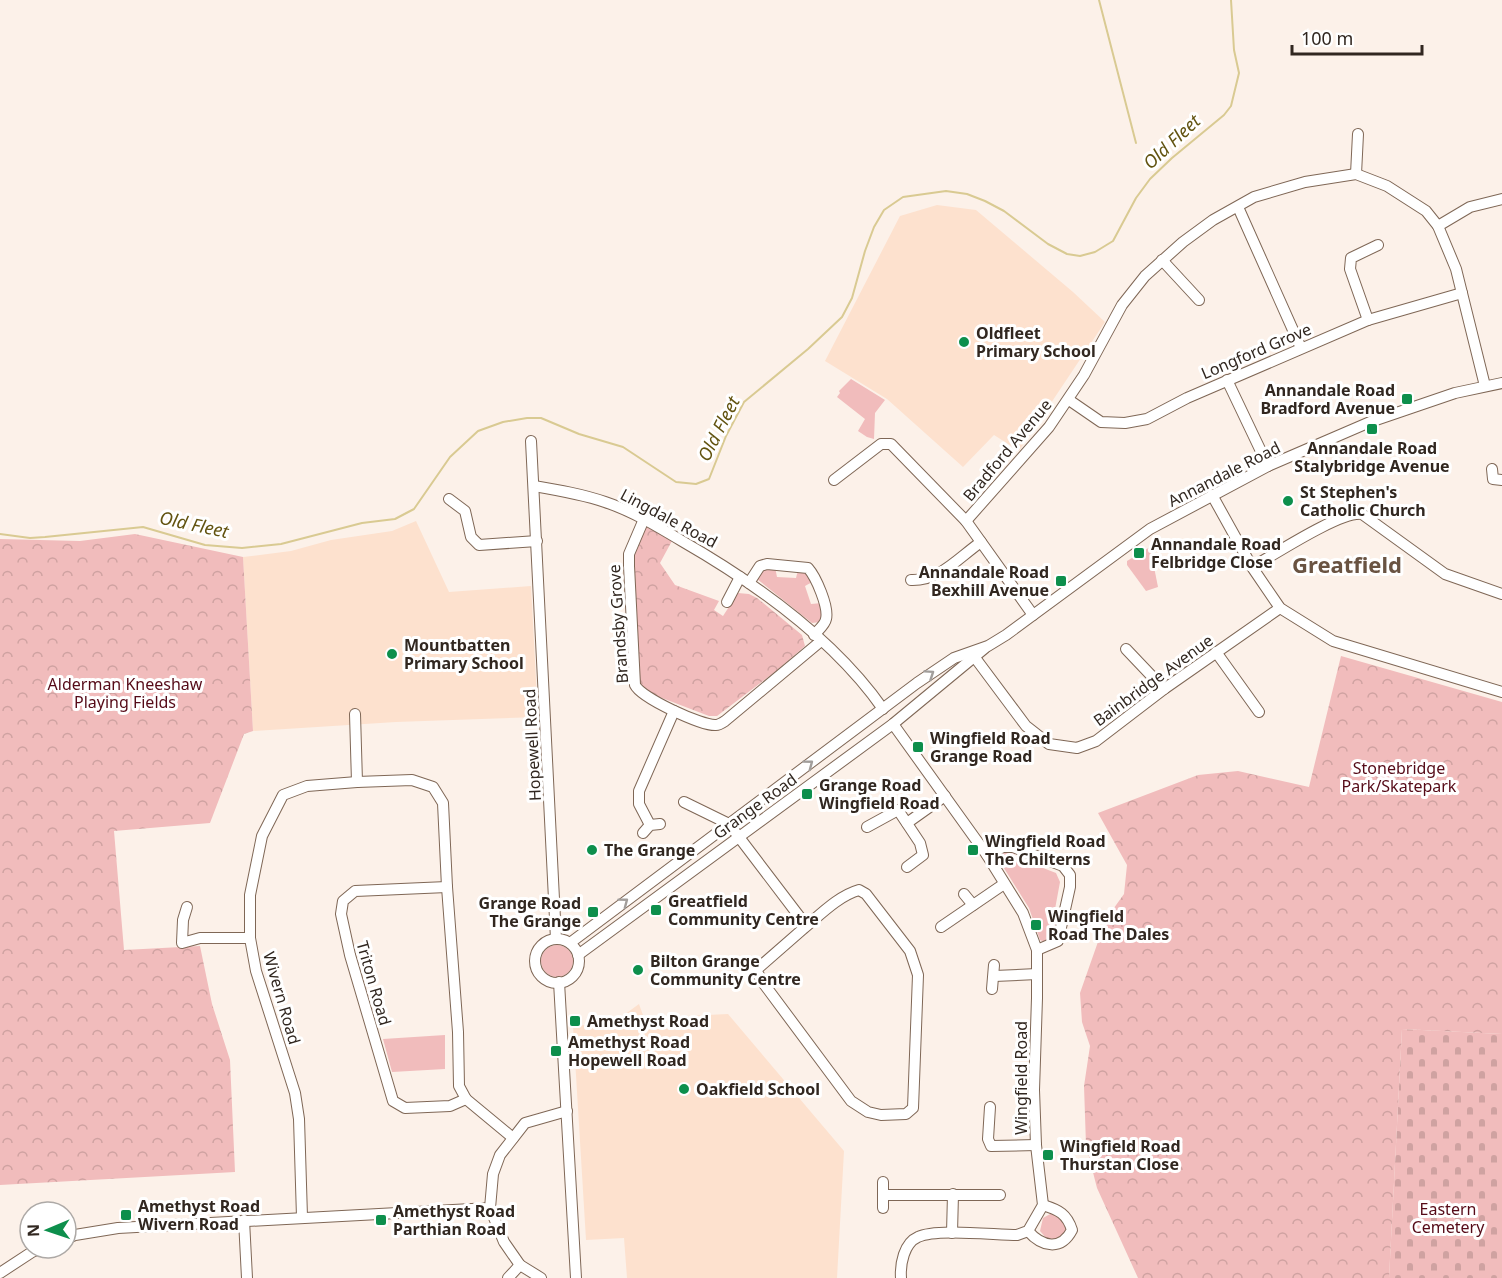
<svg xmlns="http://www.w3.org/2000/svg" width="1502" height="1278" viewBox="0 0 1502 1278" font-family="'Noto Sans',sans-serif">
  <style>
    .built { fill: #fde1ce }
    .green { fill: #f1bcbc }
    .cemetery { fill: url(#cemetery-stones) }
    .park { fill: url(#park-crowns) }
    .lines { fill: none; stroke-linecap: round; stroke-linejoin: round }
    .stream { stroke: #d9ca92; stroke-width: 2 }
    .minor-casing { stroke: #7f6756; stroke-width: 12 }
    .minor { stroke: #fff; stroke-width: 10 }
    .oneway { stroke: #a29e9b }
    .poi-dot { fill: #0d8f4c; stroke: #fff; stroke-width: 2 }
    .labels { text-anchor: middle; stroke-width: 6; stroke-linejoin: round; paint-order: stroke }
    .poi-label { font-size: 16px; font-weight: bold; fill: #312720; stroke: #fff; text-anchor: start }
    .street-label { font-size: 16px; fill: #312720; stroke: #fff }
    .park-label { font-size: 16px; fill: #550a17; stroke: #fff }
    .water-label { font-size: 18px; font-style: italic; fill: #625310; stroke: #fff }
    .district-label { font-size: 22px; font-weight: bold; fill: #695342; stroke: #fff }
  </style>
  <defs>
    <pattern id="cemetery-stones" width="16" height="16" patternUnits="userSpaceOnUse" patternTransform="scale(1.5)"><rect width="16" height="16" fill="#f1bcbc"/><path d="M2 7V4a2 2 0 0 1 4 0v3zM10 15v-3a2 2 0 0 1 4 0v3z" fill="#cfa2a1"/></pattern>
    <pattern id="park-crowns" width="20" height="18" patternUnits="userSpaceOnUse" patternTransform="scale(1.5)"><rect width="20" height="18" fill="#f1bcbc"/><path d="M2 6a3 3 0 1 1 6 0M12 15a3 3 0 1 1 6 0" fill="none" stroke="#cfa2a1"/></pattern>
  </defs>
  <rect width="100%" height="100%" fill="#fcf1e9"/>
  <!-- built -->
  <g class="built">
    <polygon points="937,205 976,210 1073,292 1105,322 1019,451 994,435 963,467 887,399 825,361 900,216"/>
    <polygon points="416,521 449,592 531,586 538,717 396,722 253,731 243,557 291,551 331,540 392,531"/>
    <polygon points="639,1004 644,1018 728,1014 844,1151 837,1278 627,1278 624,1238 586,1240 573,1026 613,1023"/>
  </g>
  <!-- green -->
  <g class="green">
    <polygon points="851,379 885,400 875,413 874,439 867,437 858,431 865,419 837,397 840,393 839,391"/>
    <polygon points="1150,547 1158,587 1146,591 1127,565 1127,561"/>
    <polygon points="775,567 777,577 796,578 798,570 801,569 814,581 805,586 811,604 822,603 824,612 820,622 812,623 757,579 761,570"/>
    <path d="M 1005,850 L 1014,850 L 1015,857 L 1056,873 L 1060,882 L 1053,920 L 1060,922 C 1057,932 1053,946 1040,940 L 1029,908 L 997,857 L 997,855 Z"/>
    <circle cx="557" cy="961" r="16"/>
    <polygon points="445,1035 445,1069 392,1072 383,1039"/>
    <polygon points="1052,1213 1055,1214 1069,1226 1063,1240 1047,1239 1040,1231 1043,1218"/>
  </g>
  <!-- cemetery -->
  <polygon class="cemetery" points="1402,1029 1502,1034 1502,1278 1389,1278"/>
  <!-- park -->
  <g class="park">
    <polygon points="644,522 673,539 660,563 675,585 719,601 714,610 723,616 738,593 749,594 757,598 802,635 805,646 776,671 717,716 709,716 649,693 639,682 631,566 634,544"/>
    <polygon points="135,534 243,557 253,731 244,734 210,823 114,831 124,950 200,946 212,1004 230,1060 235,1172 0,1185 0,539 80,541"/>
    <polygon points="1341,656 1502,702 1502,1034 1402,1029 1389,1278 1138,1278 1097,1188 1086,1145 1084,1086 1090,1046 1082,1022 1080,993 1106,919 1124,894 1127,865 1098,813 1198,775 1238,771 1309,787"/>
  </g>
  <g class="lines">
    <!-- stream -->
    <g class="stream">
      <polyline points="1099,0 1136,143"/>
      <polyline points="0,534 30,538 45,537 143,527 205,545 242,548 281,544 362,523 395,519 414,509 450,457 478,431 503,422 527,418 541,418 579,434 623,447 676,482 696,484 709,479 726,436 744,402 808,349 842,317 852,298 865,251 874,227 884,210 903,197 946,191 967,194 985,201 1004,211 1048,244 1067,254 1080,256 1095,252 1113,241 1136,198 1150,179 1172,158 1224,115 1231,106 1239,73 1234,50 1231,0"/>
    </g>
    <!-- minor casing -->
    <g class="minor-casing">
      <g id="minor">
        <polyline points="1356,174 1358,134"/>
        <polyline points="1238,207 1301,348"/>
        <polyline points="1438,226 1470,207 1502,199"/>
        <polyline points="1162,260 1199,300"/>
        <polyline points="1368,320 1350,269 1351,258 1378,245"/>
        <polyline points="1227,380 1268,466"/>
        <polyline points="1069,400 1101,422 1125,423 1147,419 1187,398 1368,320 1462,293"/>
        <polyline points="531,441 556,939"/>
        <polyline points="1492,469 1493,479 1502,480"/>
        <polyline points="834,480 881,444 891,444 966,521 1033,615"/>
        <path d="M 534,486 C 558,490 582,494 605,502 C 632,511 657,526 682,541 C 755,583 834,639 883,709"/>
        <polyline points="1212,495 1252,567 1280,608 1333,641 1502,692"/>
        <polyline points="449,499 465,511 471,537 479,545 537,541"/>
        <path d="M 644,519 L 629,554 L 629,566 L 635,685 C 641,698 702,726 716,725 C 719,725 722,723 725,721 L 821,641"/>
        <polyline points="966,521 1049,427 1084,375 1122,305 1145,276 1183,242 1213,220 1254,197 1305,182 1356,174 1387,186 1426,211 1438,226 1456,269 1485,386"/>
        <path d="M 1252,567 C 1274,555 1340,511 1362,514 L 1445,574 L 1502,594"/>
        <path d="M 911,580 C 940,581 958,558 981,542"/>
        <path d="M 749,583 L 760,566 L 767,564 L 808,568 C 816,577 829,607 826,619 C 825,625 818,630 814,635"/>
        <polyline points="727,602 740,577"/>
        <polyline points="1126,649 1164,689"/>
        <polyline points="1216,652 1259,712"/>
        <polyline points="973,655 1026,726 1049,744 1077,748 1096,741 1164,689 1280,608"/>
        <polyline points="355,714 357,782"/>
        <path d="M 893,724 L 987,855 L 1023,913 L 1037,950 L 1037,998 L 1034,1090 L 1036,1145 L 1043,1205 L 1028,1231 L 1017,1235 C 995,1235 936,1228 918,1237 C 904,1243 900,1264 901,1278"/>
        <path d="M 684,802 L 729,824 L 802,920 L 803,929 L 756,970 L 764,984 L 851,1101 L 868,1112 L 881,1115 L 906,1114 L 913,1108 L 918,975 L 910,951 L 866,894 L 859,890 C 838,896 820,915 803,929"/>
        <polyline points="907,823 945,796"/>
        <polyline points="650,825 639,804 639,791 674,711"/>
        <polyline points="867,827 898,810 920,843 923,855 907,867"/>
        <polyline points="643,833 650,825 660,824"/>
        <polyline points="987,855 1003,847 1013,847 1063,866 1070,875 1070,887 1058,941 1037,950"/>
        <polyline points="447,887 355,891 343,901 341,914 350,955 393,1101 405,1108 450,1106 466,1099"/>
        <polyline points="964,894 973,905"/>
        <polyline points="187,907 183,920 182,943 200,938 250,938"/>
        <polyline points="941,927 1004,884"/>
        <circle cx="557" cy="961" r="22"/>
        <polyline points="570,943 917,683 954,658 988,646 1006,635 1150,529 1268,466 1370,422 1455,393 1502,383"/>
        <polyline points="578,955 893,724 985,648"/>
        <polyline points="994,976 1037,974"/>
        <polyline points="559,982 576,1278"/>
        <polyline points="992,989 994,965"/>
        <polyline points="990,1107 988,1139 991,1146 1036,1145"/>
        <polyline points="883,1182 883,1208"/>
        <polyline points="883,1195 1000,1195"/>
        <polyline points="302,1217 299,1119 295,1093 256,971 250,938 250,895 262,836 283,795 307,786 357,782 412,780 433,787 443,803 447,887 458,1032 459,1086 466,1099 513,1138"/>
        <polyline points="244,1220 247,1278"/>
        <path d="M 1028,1231 C 1042,1247 1061,1251 1072,1230 C 1067,1214 1059,1210 1043,1205"/>
        <polyline points="952,1233 953,1194"/>
        <polyline points="66,1239 75,1235 118,1228 490,1208"/>
        <polyline points="0,1273 32,1252 42,1248"/>
        <polyline points="508,1278 520,1265"/>
        <polyline points="541,1278 520,1265 504,1242 490,1208 493,1174 500,1155 525,1123 567,1111"/>
      </g>
    </g>
    <!-- minor -->
    <use href="#minor" class="minor"/>
  </g>
  <!-- one-way arrows -->
  <defs><path id="oneway-chevron" d="M-2-3.5L2.5 0L-2 3.5" fill="none" stroke-width="1.6" stroke-linecap="round" stroke-linejoin="round" transform="scale(1.5)"/></defs>
  <g class="oneway">
    <use href="#oneway-chevron" transform="translate(930 674) rotate(-34)"/>
    <use href="#oneway-chevron" transform="translate(809 764) rotate(-37)"/>
    <use href="#oneway-chevron" transform="translate(624 902) rotate(-37)"/>
  </g>
  <!-- markers -->
  <g class="poi-dot">
    <circle cx="964" cy="342" r="6"/>
    <rect x="1401" y="393" width="12" height="12" rx="3"/>
    <rect x="1366" y="423" width="12" height="12" rx="3"/>
    <circle cx="1288" cy="501" r="6"/>
    <rect x="1133" y="547" width="12" height="12" rx="3"/>
    <rect x="1055" y="575" width="12" height="12" rx="3"/>
    <circle cx="392" cy="654" r="6"/>
    <rect x="912" y="741" width="12" height="12" rx="3"/>
    <rect x="801" y="788" width="12" height="12" rx="3"/>
    <circle cx="592" cy="850" r="6"/>
    <rect x="967" y="844" width="12" height="12" rx="3"/>
    <rect x="650" y="904" width="12" height="12" rx="3"/>
    <rect x="587" y="906" width="12" height="12" rx="3"/>
    <rect x="1030" y="919" width="12" height="12" rx="3"/>
    <circle cx="638" cy="970" r="6"/>
    <rect x="569" y="1015" width="12" height="12" rx="3"/>
    <rect x="550" y="1045" width="12" height="12" rx="3"/>
    <circle cx="684" cy="1089" r="6"/>
    <rect x="1042" y="1149" width="12" height="12" rx="3"/>
    <rect x="120" y="1209" width="12" height="12" rx="3"/>
    <rect x="375" y="1214" width="12" height="12" rx="3"/>
  </g>
  <g class="labels">
    <!-- poi labels -->
    <g class="poi-label">
      <text x="976" y="339">Oldfleet<tspan x="976" dy="18">Primary School</tspan></text>
      <text x="1395" y="396" text-anchor="end">Annandale Road<tspan x="1395" dy="18">Bradford Avenue</tspan></text>
      <text x="1372" y="454" text-anchor="middle">Annandale Road<tspan x="1372" dy="18">Stalybridge Avenue</tspan></text>
      <text x="1300" y="498">St Stephen's<tspan x="1300" dy="18">Catholic Church</tspan></text>
      <text x="1151" y="550">Annandale Road<tspan x="1151" dy="18">Felbridge Close</tspan></text>
      <text x="1049" y="578" text-anchor="end">Annandale Road<tspan x="1049" dy="18">Bexhill Avenue</tspan></text>
      <text x="404" y="651">Mountbatten<tspan x="404" dy="18">Primary School</tspan></text>
      <text x="930" y="744">Wingfield Road<tspan x="930" dy="18">Grange Road</tspan></text>
      <text x="819" y="791">Grange Road<tspan x="819" dy="18">Wingfield Road</tspan></text>
      <text x="985" y="847">Wingfield Road<tspan x="985" dy="18">The Chilterns</tspan></text>
      <text x="604" y="856">The Grange</text>
      <text x="668" y="907">Greatfield<tspan x="668" dy="18">Community Centre</tspan></text>
      <text x="581" y="909" text-anchor="end">Grange Road<tspan x="581" dy="18">The Grange</tspan></text>
      <text x="1048" y="922">Wingfield<tspan x="1048" dy="18">Road The Dales</tspan></text>
      <text x="650" y="967">Bilton Grange<tspan x="650" dy="18">Community Centre</tspan></text>
      <text x="587" y="1027">Amethyst Road</text>
      <text x="568" y="1048">Amethyst Road<tspan x="568" dy="18">Hopewell Road</tspan></text>
      <text x="696" y="1095">Oakfield School</text>
      <text x="1060" y="1152">Wingfield Road<tspan x="1060" dy="18">Thurstan Close</tspan></text>
      <text x="138" y="1212">Amethyst Road<tspan x="138" dy="18">Wivern Road</tspan></text>
      <text x="393" y="1217">Amethyst Road<tspan x="393" dy="18">Parthian Road</tspan></text>
    </g>
    <!-- street labels -->
    <g class="street-label">
      <text transform="translate(1256 351) rotate(-23)" y="6">Longford Grove</text>
      <text transform="translate(1007 450) rotate(-50)" y="6">Bradford Avenue</text>
      <text transform="translate(1224 474) rotate(-27)" y="6">Annandale Road</text>
      <text transform="translate(669 518) rotate(28)" y="6">Lingdale Road</text>
      <text transform="translate(618 624) rotate(-94)" y="6">Brandsby Grove</text>
      <text transform="translate(1153 680) rotate(-36)" y="6">Bainbridge Avenue</text>
      <text transform="translate(532 745) rotate(-93)" y="6">Hopewell Road</text>
      <text transform="translate(755 806) rotate(-36)" y="6">Grange Road</text>
      <text transform="translate(374 983) rotate(74)" y="6">Triton Road</text>
      <text transform="translate(282 998) rotate(74)" y="6">Wivern Road</text>
      <text transform="translate(1021 1078) rotate(-90)" y="6">Wingfield Road</text>
    </g>
    <!-- park labels -->
    <g class="park-label">
      <text x="125" y="690">Alderman Kneeshaw<tspan x="125" dy="18">Playing Fields</tspan></text>
      <text x="1399" y="774">Stonebridge<tspan x="1399" dy="18">Park/Skatepark</tspan></text>
      <text x="1448" y="1215">Eastern<tspan x="1448" dy="18">Cemetery</tspan></text>
    </g>
    <!-- water labels -->
    <g class="water-label">
      <text transform="translate(1172 142) rotate(-43)" y="6">Old Fleet</text>
      <text transform="translate(719 429) rotate(-63)" y="6">Old Fleet</text>
      <text transform="translate(194 525) rotate(12)" y="6">Old Fleet</text>
    </g>
    <!-- district labels -->
    <g class="district-label">
      <text x="1347" y="573">Greatfield</text>
    </g>
  </g>
  <!-- north arrow -->
  <g transform="translate(48 1230) rotate(268)"><circle r="28" fill="#ffffff" stroke="#ada9a6" stroke-width="1.5"/>
  <path d="M0-4.5L10 22L0 15L-10 22Z" fill="#0d8f4c"/>
  <text y="-9" font-size="16" font-weight="bold" text-anchor="middle" fill="#312720">N</text>
  </g>
  <!-- scale -->
  <path d="M1292 45v9h130v-9" fill="none" stroke="#312720" stroke-width="3"/>
  <text x="1301" y="45" font-size="18" fill="#312720" stroke="#ffffff" stroke-width="4.5" paint-order="stroke">100 m</text>
</svg>
